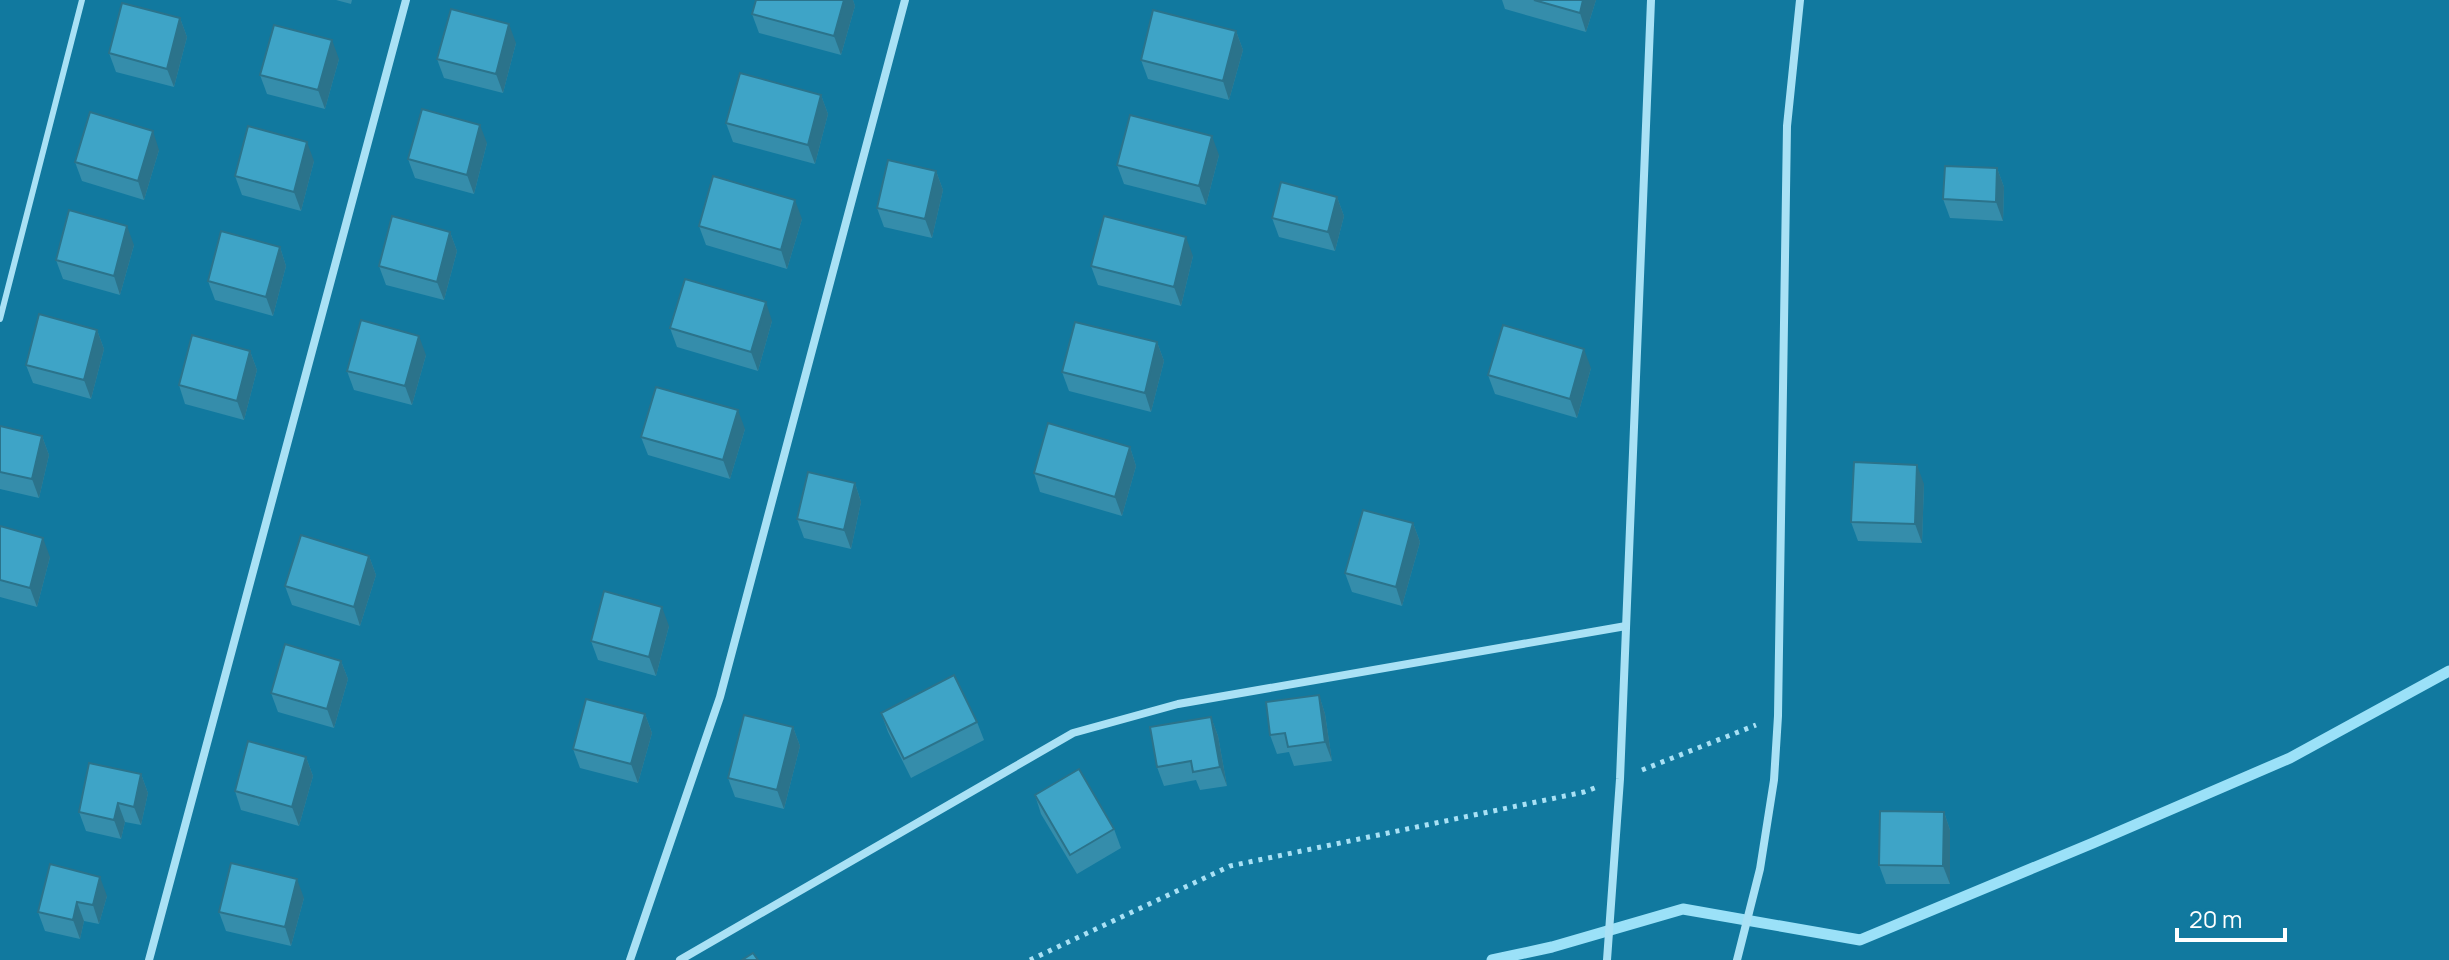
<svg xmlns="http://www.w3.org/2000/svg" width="2449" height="960" viewBox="0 0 2449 960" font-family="Manrope,sans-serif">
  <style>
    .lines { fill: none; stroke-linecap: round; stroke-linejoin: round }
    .stream { stroke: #9be1f8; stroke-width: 11 }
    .path { stroke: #a9e1f5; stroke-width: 5; stroke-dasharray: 4 6; stroke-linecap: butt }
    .lane { stroke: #a9e1f5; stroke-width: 6 }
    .street { stroke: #a9e1f5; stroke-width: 8 }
    .wall { fill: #358dab }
    .shaded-wall { fill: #2b738b }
    .building { fill: #3ea4c7; stroke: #2b738b; stroke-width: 2 }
  </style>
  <rect width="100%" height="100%" fill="#11799f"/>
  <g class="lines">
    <!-- stream -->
    <polyline class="stream" points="1492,960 1552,947 1683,909 1860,940 2093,843 2290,758 2449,671"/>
    <!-- path -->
    <g class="path">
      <polyline points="1642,770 1756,725"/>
      <polyline points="1030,960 1230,866 1584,792 1600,786"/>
    </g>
    <!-- lane -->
    <polyline class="lane" points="0,319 82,0"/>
    <!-- street -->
    <g class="street">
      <polyline points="149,960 406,0"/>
      <polyline points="630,960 720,697 905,0"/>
      <polyline points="680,960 1073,733 1178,704 1626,626"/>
      <polyline points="1607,960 1620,779 1651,0"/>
      <polyline points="1737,960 1760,869 1774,780 1778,716 1787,126 1800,0"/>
    </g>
  </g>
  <!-- wall -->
  <g class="wall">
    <polygon points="336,0 352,0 351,4"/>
    <polygon points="756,0 853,0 855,6 841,55 759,33 752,14"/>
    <polygon points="1502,0 1596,0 1586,32 1505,9"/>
    <polygon points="180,18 187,37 174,87 116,72 109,53"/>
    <polygon points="1236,31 1243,50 1229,100 1148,79 1141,60"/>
    <polygon points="516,43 503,93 444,78 437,59"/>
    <polygon points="339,59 325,109 267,94 260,75"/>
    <polygon points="821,95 828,114 815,164 733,142 726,123"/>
    <polygon points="487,143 474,194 415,178 408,159"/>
    <polygon points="159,150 144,200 82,181 75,162"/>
    <polygon points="1219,155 1206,205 1124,184 1117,165"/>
    <polygon points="314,161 301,211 242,195 235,176"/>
    <polygon points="1997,168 2004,187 2003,221 1950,218 1943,199"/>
    <polygon points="936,171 943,190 932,238 884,227 877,208"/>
    <polygon points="1337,197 1344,216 1335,251 1279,237 1272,218"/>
    <polygon points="802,219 787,269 706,245 699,226"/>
    <polygon points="450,232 457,251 444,300 386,285 379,266"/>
    <polygon points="134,245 120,295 63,279 56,260"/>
    <polygon points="280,247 286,266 273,316 215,300 208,281"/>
    <polygon points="1193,256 1181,306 1098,285 1091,266"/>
    <polygon points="772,321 758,371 677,347 670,328"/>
    <polygon points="97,330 104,349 91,399 33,383 26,365"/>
    <polygon points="1157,342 1164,361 1151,412 1069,391 1062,372"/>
    <polygon points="250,351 257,370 244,420 185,404 179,385"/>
    <polygon points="426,355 412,405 354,390 347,371"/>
    <polygon points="1591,368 1577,418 1495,394 1488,375"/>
    <polygon points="0,426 42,436 49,455 39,498 0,489"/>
    <polygon points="745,429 730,479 648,455 641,437"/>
    <polygon points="1130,447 1136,466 1122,516 1040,492 1034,473"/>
    <polygon points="855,483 861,502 851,549 804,538 797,519"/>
    <polygon points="1924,484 1922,543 1858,541 1851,522"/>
    <polygon points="1413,523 1420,542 1402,606 1352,592 1345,573"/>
    <polygon points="0,526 50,557 37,607 0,597"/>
    <polygon points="369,556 376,575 360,626 292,605 285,586"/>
    <polygon points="669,626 656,676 598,660 591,641"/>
    <polygon points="341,661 348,679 334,728 278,712 271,693"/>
    <polygon points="1319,695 1325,714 1332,761 1294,766 1289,752 1277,754 1270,735"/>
    <polygon points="881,713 977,722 984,740 911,778 888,732"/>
    <polygon points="645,714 652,733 638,783 580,768 573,749"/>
    <polygon points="1211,717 1218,736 1227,786 1200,790 1196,780 1164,786 1157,767"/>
    <polygon points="793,727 800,746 784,809 735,797 728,778"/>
    <polygon points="306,757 313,776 299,826 241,810 235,791"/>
    <polygon points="141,774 148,793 141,825 125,822 121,839 86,831 79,812"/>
    <polygon points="1035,795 1114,829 1121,848 1077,874 1041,814"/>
    <polygon points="1944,812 1950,830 1950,884 1886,884 1879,865"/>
    <polygon points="107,896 99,924 84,921 80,939 45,931 38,912"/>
    <polygon points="304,898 291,946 226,931 219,912"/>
  </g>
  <!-- shaded-wall -->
  <g class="shaded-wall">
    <polygon points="844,0 853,0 855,6 841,55 834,36"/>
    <polygon points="1583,0 1596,0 1586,32 1580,13"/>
    <polygon points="180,18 187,37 174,87 167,69"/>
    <polygon points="509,24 516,43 503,93 496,74"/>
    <polygon points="1236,31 1243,50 1229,100 1223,81"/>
    <polygon points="332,40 339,59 325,109 318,90"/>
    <polygon points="821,95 828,114 815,164 808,145"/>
    <polygon points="480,125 487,143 474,194 467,175"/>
    <polygon points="153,131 159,150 144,200 138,181"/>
    <polygon points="1212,136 1219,155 1206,205 1199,186"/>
    <polygon points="307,142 314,161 301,211 294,192"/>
    <polygon points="1997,168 2004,187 2003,221 1996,202"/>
    <polygon points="936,171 943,190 932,238 925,219"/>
    <polygon points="1337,197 1344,216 1335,251 1328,232"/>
    <polygon points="795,200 802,219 787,269 781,250"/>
    <polygon points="127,226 134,245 120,295 114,276"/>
    <polygon points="450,232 457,251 444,300 437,282"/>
    <polygon points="1186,237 1193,256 1181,306 1174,287"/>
    <polygon points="280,247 286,266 273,316 266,297"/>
    <polygon points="766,302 772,321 758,371 751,352"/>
    <polygon points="97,330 104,349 91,399 84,380"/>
    <polygon points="419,336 426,355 412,405 405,386"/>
    <polygon points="1157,342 1164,361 1151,412 1145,393"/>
    <polygon points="1584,349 1591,368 1577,418 1570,399"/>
    <polygon points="250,351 257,370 244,420 237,401"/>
    <polygon points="738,410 745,429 730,479 723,460"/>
    <polygon points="42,436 49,455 39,498 32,479"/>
    <polygon points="1130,447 1136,466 1122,516 1115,497"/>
    <polygon points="1917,465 1924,484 1922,543 1915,524"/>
    <polygon points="855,483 861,502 851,549 844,530"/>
    <polygon points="1413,523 1420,542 1402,606 1396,587"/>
    <polygon points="43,538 50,557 37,607 30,588"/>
    <polygon points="369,556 376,575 360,626 354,607"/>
    <polygon points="662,607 669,626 656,676 649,657"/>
    <polygon points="341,661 348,679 334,728 327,709"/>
    <polygon points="1319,695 1325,714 1332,761 1325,742"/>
    <polygon points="645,714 652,733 638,783 631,764"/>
    <polygon points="1211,717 1218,736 1227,786 1220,767"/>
    <polygon points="793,727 800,746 784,809 777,790"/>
    <polygon points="306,757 313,776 299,826 292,807"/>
    <polygon points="141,774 148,793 141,825 134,807"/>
    <polygon points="118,803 125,822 121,839 114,820"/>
    <polygon points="1944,812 1950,830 1950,884 1943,866"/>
    <polygon points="100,877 107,896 99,924 93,905"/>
    <polygon points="297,879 304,898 291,946 285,927"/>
    <polygon points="77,902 84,921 80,939 73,920"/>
  </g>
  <!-- building -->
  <g class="building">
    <polygon points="756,0 844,0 834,36 752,14"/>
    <polygon points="1534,0 1583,0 1580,13"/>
    <polygon points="122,3 180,18 167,69 109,53"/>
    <polygon points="451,9 509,24 496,74 437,59"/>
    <polygon points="1153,10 1236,31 1223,81 1141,60"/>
    <polygon points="274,25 332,40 318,90 260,75"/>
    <polygon points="740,73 821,95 808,145 726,123"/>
    <polygon points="422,109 480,125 467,175 408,159"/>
    <polygon points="90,112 153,131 138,181 75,162"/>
    <polygon points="1130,115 1212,136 1199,186 1117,165"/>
    <polygon points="248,126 307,142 294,192 235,176"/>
    <polygon points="888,160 936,171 925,219 877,208"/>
    <polygon points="1945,166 1997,168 1996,202 1943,199"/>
    <polygon points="713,176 795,200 781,250 699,226"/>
    <polygon points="1281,182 1337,197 1328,232 1272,218"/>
    <polygon points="69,210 127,226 114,276 56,260"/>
    <polygon points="392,216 450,232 437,282 379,266"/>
    <polygon points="1104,216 1186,237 1174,287 1091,266"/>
    <polygon points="221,231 280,247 266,297 208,281"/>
    <polygon points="685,279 766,302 751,352 670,328"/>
    <polygon points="39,314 97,330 84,380 26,365"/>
    <polygon points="361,320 419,336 405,386 347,371"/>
    <polygon points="1075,322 1157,342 1145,393 1062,372"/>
    <polygon points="1503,325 1584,349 1570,399 1488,375"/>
    <polygon points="192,335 250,351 237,401 179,385"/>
    <polygon points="656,387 738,410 723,460 641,437"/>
    <polygon points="1048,423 1130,447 1115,497 1034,473"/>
    <polygon points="0,426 42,436 32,479 0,472"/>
    <polygon points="1854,462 1917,465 1915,524 1851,522"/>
    <polygon points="808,472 855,483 844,530 797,519"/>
    <polygon points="1363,510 1413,523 1396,587 1345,573"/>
    <polygon points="0,526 43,538 30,588 0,580"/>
    <polygon points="301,535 369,556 354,607 285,586"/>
    <polygon points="604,591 662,607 649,657 591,641"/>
    <polygon points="285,644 341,661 327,709 271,693"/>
    <polygon points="954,675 977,722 904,759 881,713"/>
    <polygon points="1319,695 1325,742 1288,747 1285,733 1270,735 1266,702"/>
    <polygon points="586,699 645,714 631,764 573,749"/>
    <polygon points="744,715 793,727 777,790 728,778"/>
    <polygon points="1211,717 1220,767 1193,772 1191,761 1157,767 1150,727"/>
    <polygon points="248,741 306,757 292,807 235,791"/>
    <polygon points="89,763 141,774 134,807 118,803 114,820 79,812"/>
    <polygon points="1079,769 1114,829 1070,855 1035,795"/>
    <polygon points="1880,811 1944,812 1943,866 1879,865"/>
    <polygon points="231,863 297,879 285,927 219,912"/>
    <polygon points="50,864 100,877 93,905 77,902 73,920 38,912"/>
    <polygon points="753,953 758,960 742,960"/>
  </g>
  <!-- scale -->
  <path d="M2177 928v12h108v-12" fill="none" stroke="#ffffff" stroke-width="4"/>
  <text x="2189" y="928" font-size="24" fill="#ffffff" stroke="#11799f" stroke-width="6" paint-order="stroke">20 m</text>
</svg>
